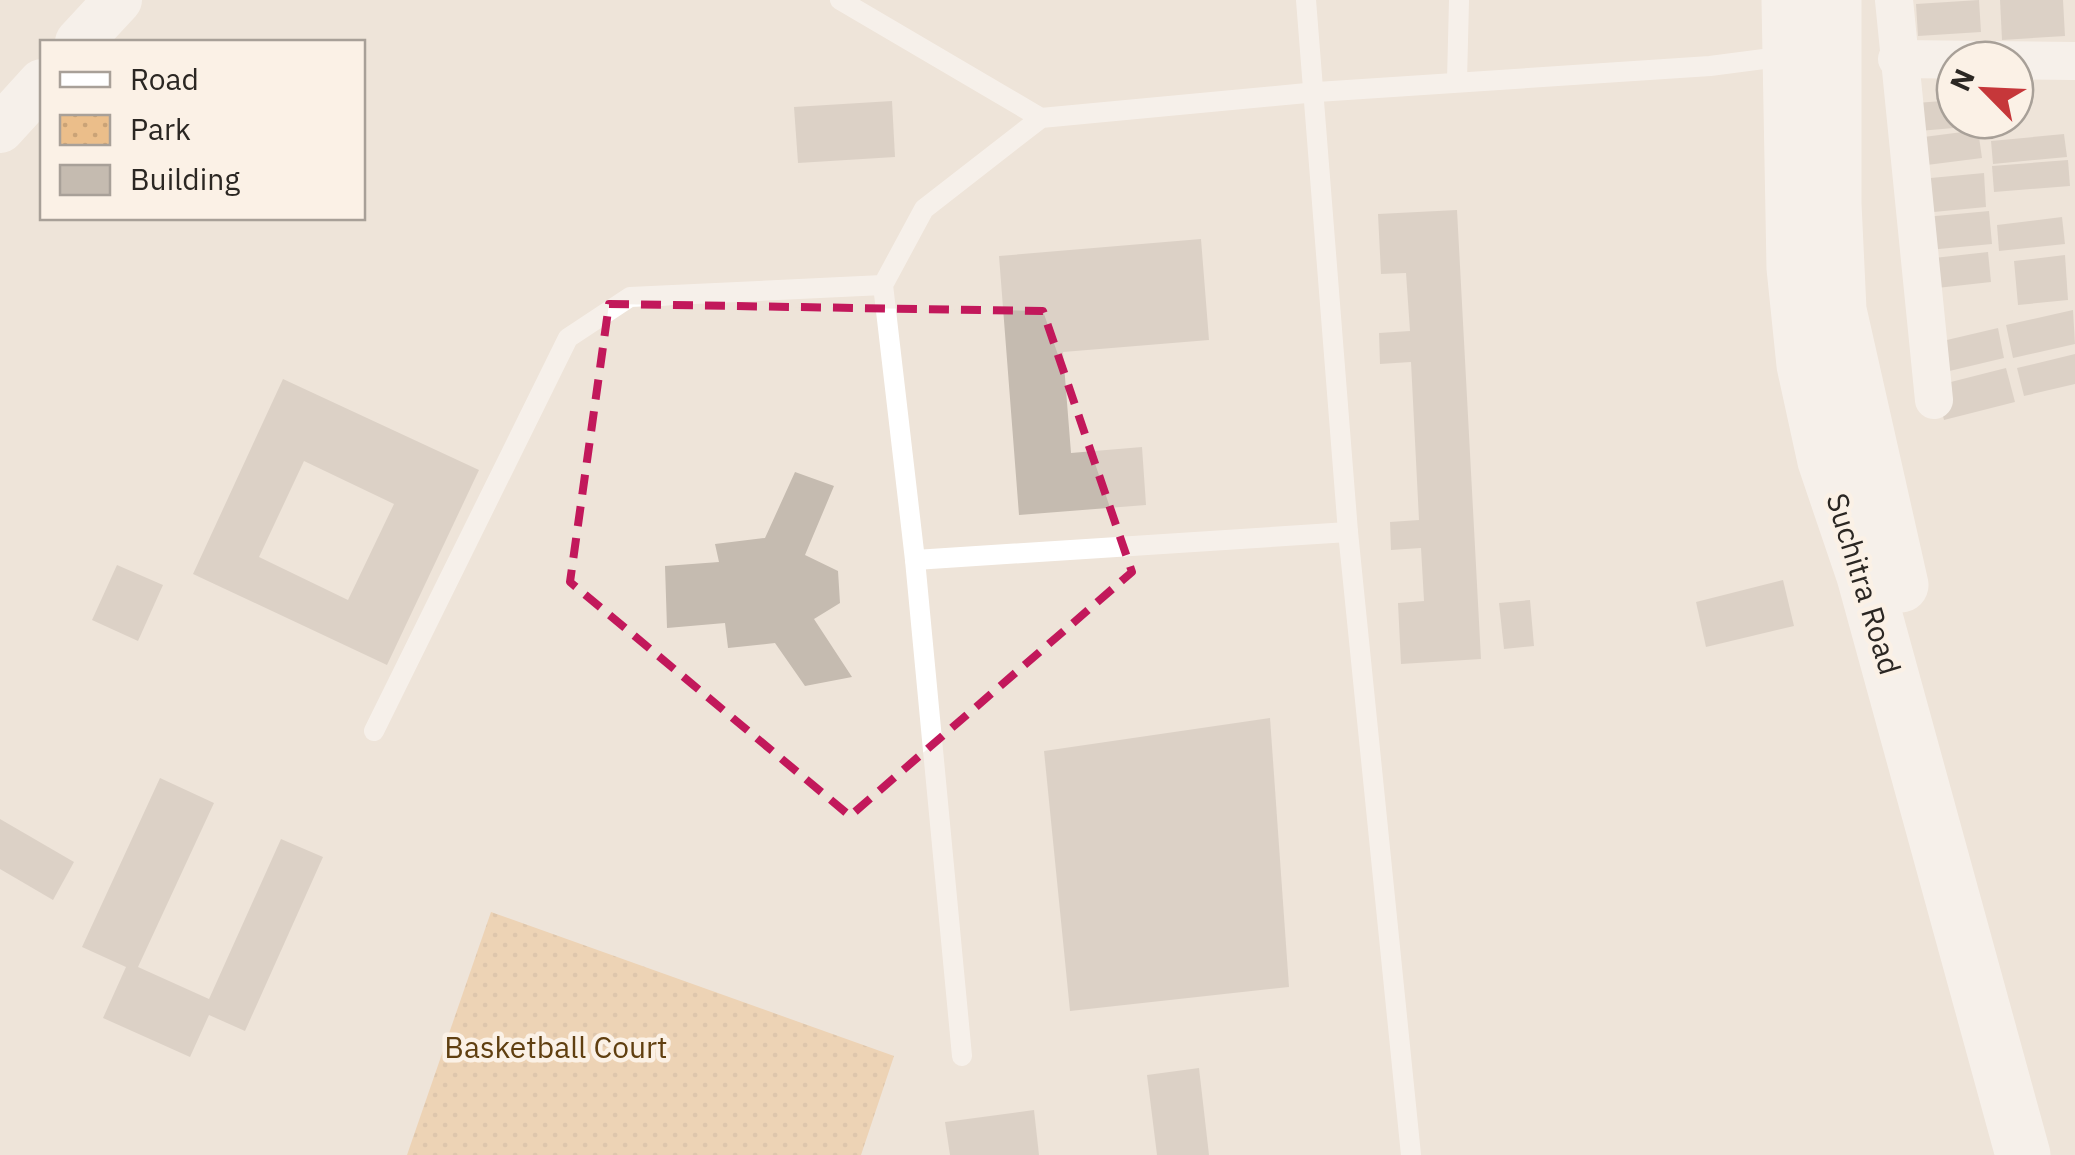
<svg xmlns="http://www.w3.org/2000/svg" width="2075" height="1155" viewBox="0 0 2075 1155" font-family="'IBM Plex Sans',sans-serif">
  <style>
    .park { fill: url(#park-dots) }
    .building { fill: #c5bbb0; fill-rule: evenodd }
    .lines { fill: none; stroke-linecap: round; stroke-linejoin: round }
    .service { stroke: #fff; stroke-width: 20 }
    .minor { stroke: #fff; stroke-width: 38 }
    .tertiary { stroke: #fff; stroke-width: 48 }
    .secondary { stroke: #fff; stroke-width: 55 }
    .marked { fill: none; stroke: #c2185b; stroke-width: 8; stroke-dasharray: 20 12; stroke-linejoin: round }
    .labels { text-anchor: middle; stroke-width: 9; stroke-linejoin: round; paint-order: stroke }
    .street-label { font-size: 30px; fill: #2b2723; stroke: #fbf1e6 }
    .park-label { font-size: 30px; fill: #603f10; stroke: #fbf1e6 }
  </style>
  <defs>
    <pattern id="park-dots" width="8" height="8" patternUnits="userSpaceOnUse" patternTransform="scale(2.5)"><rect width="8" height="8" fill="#ebbe8a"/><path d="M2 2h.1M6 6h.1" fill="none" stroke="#caa377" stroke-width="1.8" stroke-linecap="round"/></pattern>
  </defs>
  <rect width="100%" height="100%" fill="#eee4d9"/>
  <!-- park -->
  <polygon class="park" points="491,912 894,1056 861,1155 407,1155"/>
  <!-- building -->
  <g class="building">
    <polygon points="1979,0 1981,32 1918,36 1916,4"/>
    <polygon points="2000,0 2063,0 2065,36 2002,40"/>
    <polygon points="1955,100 1955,120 1977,120 1977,126 1919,131 1916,103"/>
    <polygon points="892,101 895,157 798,163 794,107"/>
    <polygon points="1978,130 1982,158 1919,166 1916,138"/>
    <polygon points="2064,134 2067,157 1993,164 1991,141"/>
    <polygon points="2068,160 2070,186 1994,192 1992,166"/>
    <polygon points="1984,173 1986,207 1923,213 1920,179"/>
    <polygon points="1457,210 1481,659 1401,664 1398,603 1424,601 1421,548 1391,550 1390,522 1419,520 1411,362 1380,364 1379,333 1410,331 1406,273 1381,274 1378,214"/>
    <polygon points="1989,211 1992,244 1928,250 1925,217"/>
    <polygon points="2062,217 2065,244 1999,251 1997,225"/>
    <polygon points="1201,239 1209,340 1063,352 1071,453 1142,447 1146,505 1019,515 999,256"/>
    <polygon points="1988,252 1991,282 1928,289 1925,259"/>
    <polygon points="2065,255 2068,300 2018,305 2014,261"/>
    <polygon points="2073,310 2075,344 2013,358 2006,325"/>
    <polygon points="1998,328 2004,358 1941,373 1934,343"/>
    <polygon points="2075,354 2075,384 2024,396 2017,368"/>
    <polygon points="2006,368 2015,402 1944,420 1935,386"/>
    <path d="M 283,379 L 479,470 L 387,665 L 193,574 ZM 304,461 L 394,504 L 348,600 L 259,557 Z"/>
    <polygon points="795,472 834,486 805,555 838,571 840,603 814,619 852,677 805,686 775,643 728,648 725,623 667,628 665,566 719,562 715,544 765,538"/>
    <polygon points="117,565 163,585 138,641 92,620"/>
    <polygon points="1783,580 1794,626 1706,647 1696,602"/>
    <polygon points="1530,600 1534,646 1504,649 1499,603"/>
    <polygon points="1270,718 1289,987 1070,1011 1044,751"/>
    <polygon points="160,778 214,803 138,967 209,999 281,839 323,857 245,1031 209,1015 190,1057 103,1018 126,967 82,947"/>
    <polygon points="0,819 74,862 53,900 0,869"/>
    <polygon points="1199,1068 1209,1155 1157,1155 1147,1075"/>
    <polygon points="1034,1110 1039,1155 950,1155 945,1122"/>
  </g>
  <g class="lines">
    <!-- service -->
    <g class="service">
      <polyline points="840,0 1041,118"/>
      <polyline points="1306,0 1348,532 1411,1155"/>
      <polyline points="1457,81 1459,0"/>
      <polyline points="915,560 1348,532"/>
      <polyline points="374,731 568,338 630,297 883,285"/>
      <polyline points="962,1056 915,560 883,285 924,209 1041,118 1317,92 1710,66 1787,56"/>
    </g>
    <!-- minor -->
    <g class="minor">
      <polyline points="1894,0 1934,400"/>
      <polyline points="1897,59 2075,61"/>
    </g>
    <!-- tertiary -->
    <g class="tertiary">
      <polyline points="79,42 118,0"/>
      <polyline points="0,129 42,83"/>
    </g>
    <!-- secondary -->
    <g class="secondary">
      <polyline points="1789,0 1794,268 1804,365 1825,461 1864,576 2023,1155"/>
      <polyline points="1834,0 1834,204 1839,310 1901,585"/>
    </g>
  </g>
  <!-- marked area -->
  <path d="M0 0H2075V1155H0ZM 609,304 L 1043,311 L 1132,572 L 850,816 L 570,582 Z" fill="#eee4d9" fill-opacity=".55" fill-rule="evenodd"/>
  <path class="marked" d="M 609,304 L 1043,311 L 1132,572 L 850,816 L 570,582 Z"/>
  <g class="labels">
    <!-- street labels -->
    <g class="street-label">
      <text transform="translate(1863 584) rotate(73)" y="10">Suchitra Road</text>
    </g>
    <!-- park labels -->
    <g class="park-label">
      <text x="556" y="1058">Basketball Court</text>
    </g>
  </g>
  <!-- legend -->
  <rect x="40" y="40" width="325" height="180" fill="#fbf1e6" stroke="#a8a098" stroke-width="2.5"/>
  <rect x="60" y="72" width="50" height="15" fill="#ffffff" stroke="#a8a098" stroke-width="2.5"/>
  <text x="130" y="90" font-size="30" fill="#2b2723">Road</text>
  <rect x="60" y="115" width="50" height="30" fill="url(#park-dots)" stroke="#a8a098" stroke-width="2.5"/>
  <text x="130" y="140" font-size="30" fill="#2b2723">Park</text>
  <rect x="60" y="165" width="50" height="30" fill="#c5bbb0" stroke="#a8a098" stroke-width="2.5"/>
  <text x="130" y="190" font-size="30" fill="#2b2723">Building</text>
  <!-- north arrow -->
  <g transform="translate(1985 90) rotate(294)"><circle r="48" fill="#fbf1e6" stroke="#a8a098" stroke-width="2.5"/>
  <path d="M0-8L18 38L0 25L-18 38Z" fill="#c6373a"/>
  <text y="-15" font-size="28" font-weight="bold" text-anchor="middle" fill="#2b2723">N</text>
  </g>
</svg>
